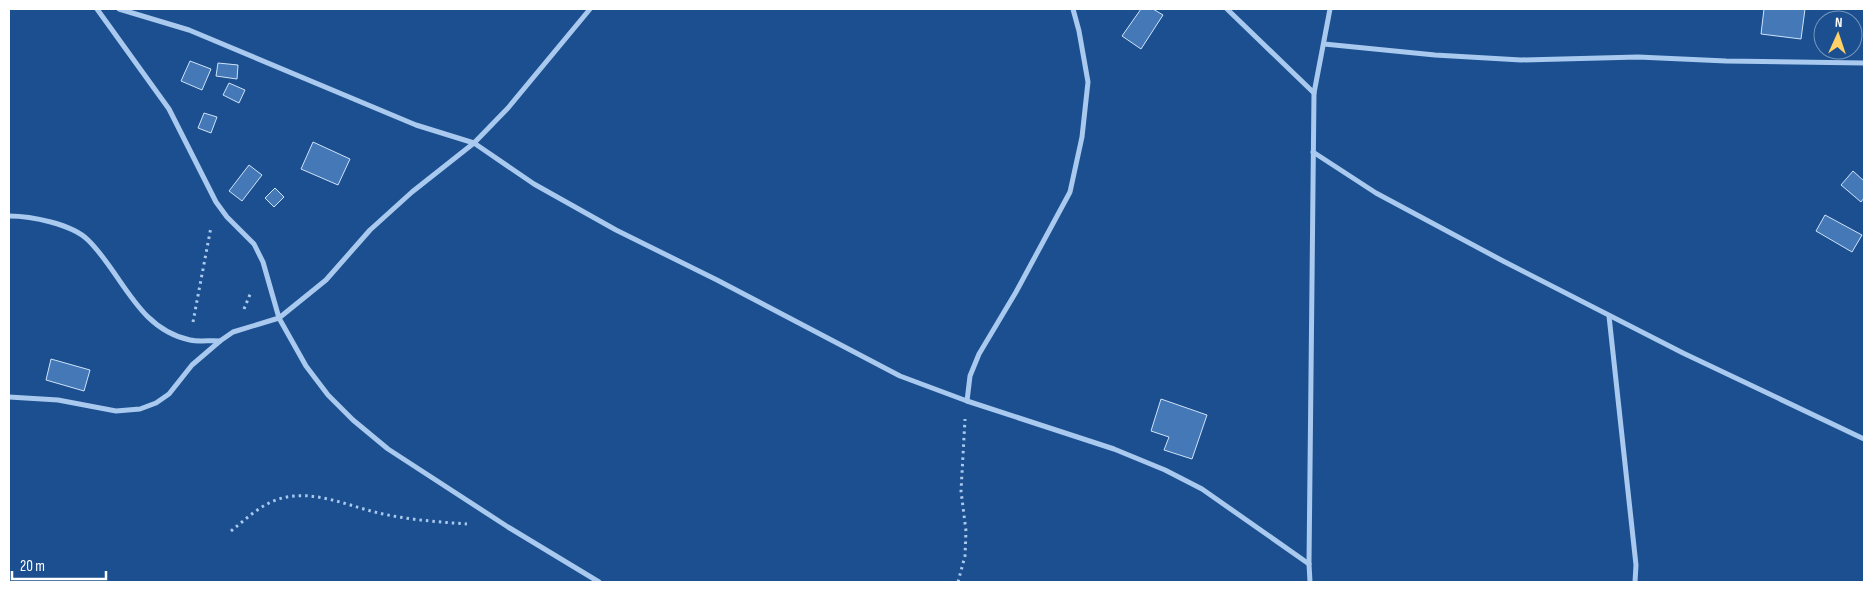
<svg xmlns="http://www.w3.org/2000/svg" width="1873" height="591" viewBox="0 0 1873 591" font-family="'Sofia Sans Condensed',sans-serif">
  <style>
    .building { fill: #4478b7; stroke: #cfe3fa }
    .lines { fill: none; stroke-linecap: round; stroke-linejoin: round }
    .path { stroke: #a9c9ee; stroke-width: 3; stroke-dasharray: 2.5 4; stroke-linecap: butt }
    .street { stroke: #a9c9ee; stroke-width: 5 }
  </style>
  <rect width="100%" height="100%" fill="#1b4f8f"/>
  <!-- building -->
  <g class="building">
    <polygon points="1141,9 1153,9 1163,15 1141,49 1122,36"/>
    <polygon points="1764,9 1805,9 1801,39 1761,34"/>
    <polygon points="190,61 211,69 202,90 181,81"/>
    <polygon points="218,63 238,65 237,79 216,76"/>
    <polygon points="229,83 245,90 239,103 223,95"/>
    <polygon points="204,113 217,117 211,133 198,128"/>
    <polygon points="313,142 350,159 338,185 301,169"/>
    <polygon points="249,165 262,175 242,201 229,191"/>
    <polygon points="1853,171 1864,181 1864,198 1861,202 1841,185"/>
    <polygon points="275,188 284,197 274,207 265,198"/>
    <polygon points="1825,215 1862,235 1852,252 1816,231"/>
    <polygon points="51,359 90,370 84,391 46,380"/>
    <polygon points="1161,399 1207,415 1192,459 1164,450 1169,437 1151,431"/>
  </g>
  <g class="lines">
    <!-- path -->
    <g class="path">
      <polyline points="244,309 251,292"/>
      <polyline points="193,322 211,227"/>
      <path d="M 231,531 C 246,519 260,505 279,499 C 313,488 350,507 383,514 C 411,520 439,522 467,524"/>
      <polyline points="958,582 965,556 966,531 961,491 965,419"/>
    </g>
    <!-- street -->
    <g class="street">
      <polyline points="97,9 169,109 216,202 227,217 254,244 263,262 279,318 306,366 328,395 353,420 388,449 508,527 599,582"/>
      <polyline points="119,9 189,30 416,125 474,143 534,184 616,230 717,280 900,376 967,401 1114,449 1165,470 1202,489 1309,564"/>
      <polyline points="1227,9 1314,93"/>
      <polyline points="1324,44 1435,55 1521,60 1638,57 1726,61 1864,63"/>
      <polyline points="1313,152 1376,193 1503,261 1683,353 1864,439"/>
      <path d="M 9,216 C 31,216 72,224 88,240 C 122,273 137,329 190,340 C 199,342 211,340 220,341"/>
      <polyline points="1609,316 1636,565 1635,582"/>
      <polyline points="9,397 58,400 116,411 140,409 156,403 169,394 192,365 220,341 233,332 279,318 326,280 370,230 412,192 474,143 508,108 590,9"/>
      <polyline points="967,401 970,376 979,354 1016,292 1070,192 1082,137 1088,82 1079,31 1073,9"/>
      <polyline points="1310,582 1309,564 1314,93 1330,9"/>
    </g>
  </g>
  <!-- border -->
  <rect width="1873" height="591" fill="none" stroke="#ffffff" stroke-width="20"/>
  <!-- north arrow -->
  <g transform="translate(1838 35) rotate(3)"><circle r="24" fill="#1b4f8f" stroke="#7695bc"/>
  <path d="M0-4L9 19L0 12L-9 19Z" fill="#ffd166"/>
  <text y="-8" font-size="14" font-weight="bold" text-anchor="middle" fill="#ffffff">N</text>
  </g>
  <!-- scale -->
  <path d="M12 571v8h94v-8" fill="none" stroke="#ffffff" stroke-width="2.5"/>
  <text x="20" y="571" font-size="15" fill="#ffffff" stroke="#1b4f8f" stroke-width="4" paint-order="stroke">20 m</text>
</svg>
